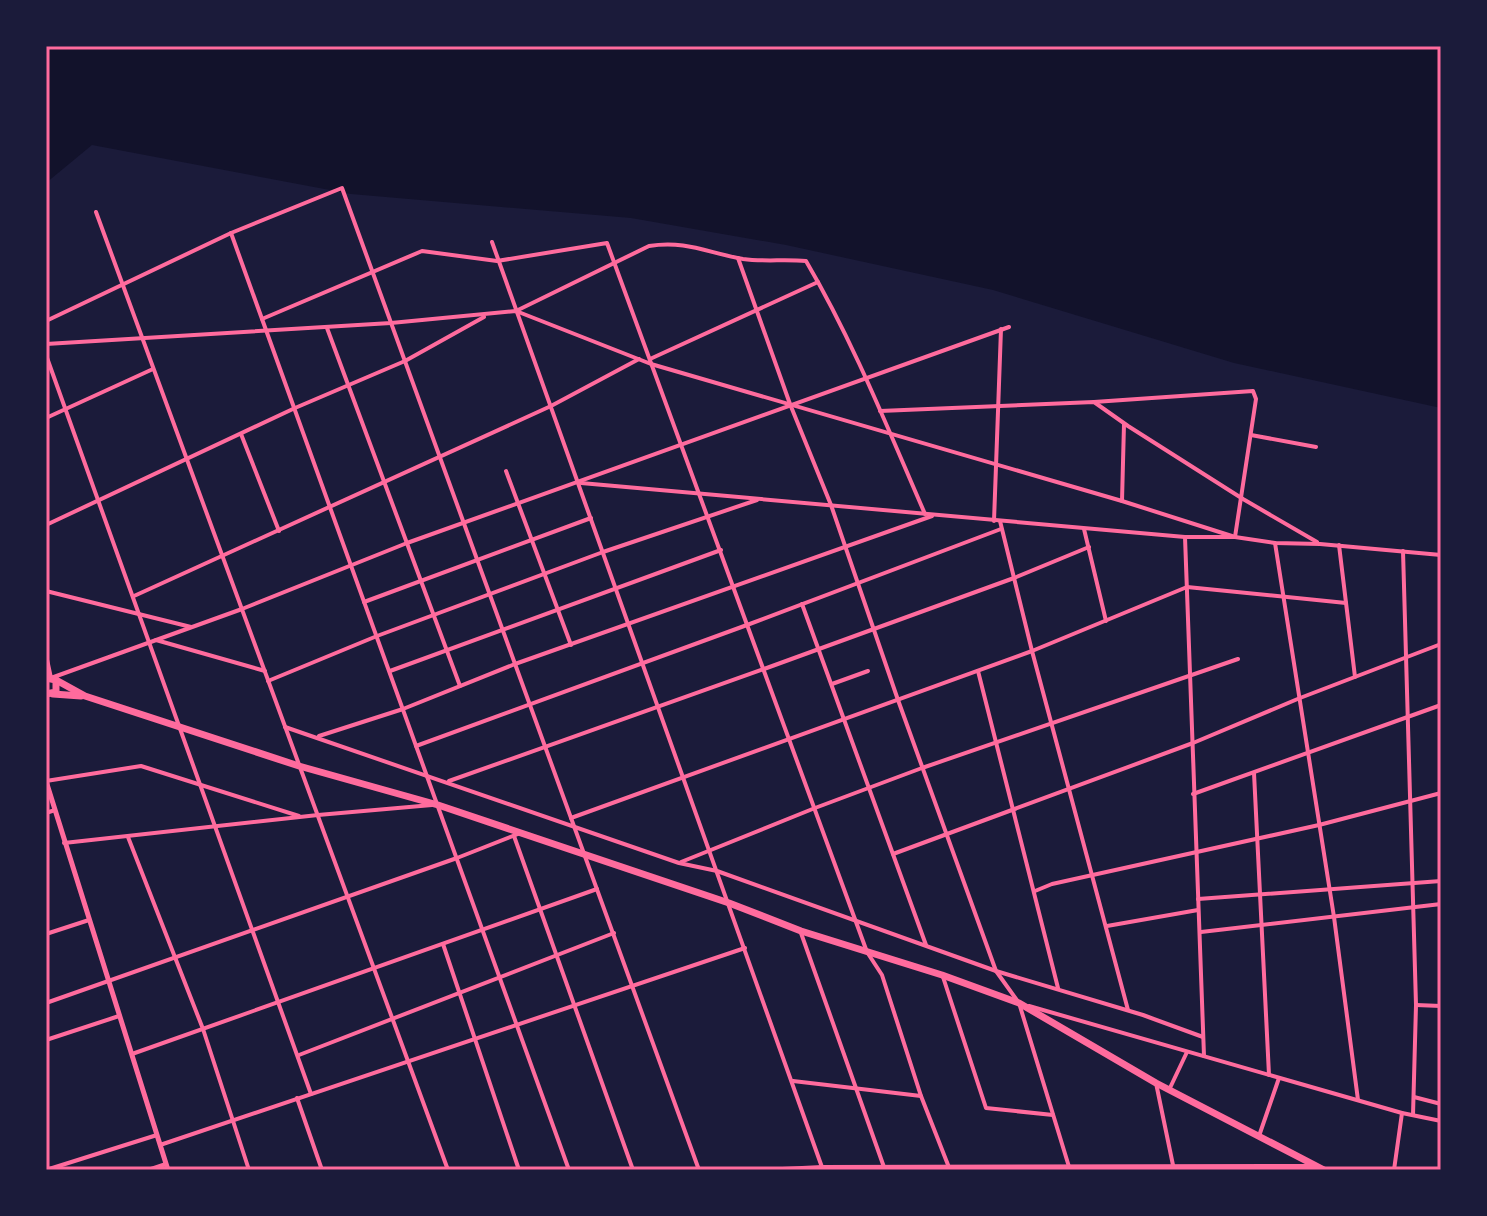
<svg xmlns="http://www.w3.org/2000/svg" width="1487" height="1216" viewBox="0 0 1487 1216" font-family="Ubuntu,sans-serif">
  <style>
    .water { fill: #12122b }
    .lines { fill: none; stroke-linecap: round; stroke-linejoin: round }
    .minor { stroke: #ff6b9d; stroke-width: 4 }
    .tertiary { stroke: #ff6b9d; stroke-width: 5 }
    .trunk { stroke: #ff6b9d; stroke-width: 7 }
    .neatline { fill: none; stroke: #ff6b9d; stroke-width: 3 }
  </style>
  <rect width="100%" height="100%" fill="#1b1b3a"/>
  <!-- water -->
  <polygon class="water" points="46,46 1441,46 1441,408 1234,363 993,290 786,245 631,218 351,194 92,145 46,183"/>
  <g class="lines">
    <!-- minor -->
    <g class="minor">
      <polyline points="96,212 448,1170"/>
      <polyline points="231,233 569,1170"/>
      <polyline points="492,242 823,1170"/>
      <polyline points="738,258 790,404 831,505 898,700 996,971 1019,1003 1070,1170"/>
      <path d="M 516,311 L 649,246 C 686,240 708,253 743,259 C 764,262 784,259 806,261 C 853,341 888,429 925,514"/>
      <polyline points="262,319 422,251 497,261 607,243 867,952 882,975 921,1096 950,1170"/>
      <polyline points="46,321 231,233 342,188 699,1170"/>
      <polyline points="327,328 460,686"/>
      <polyline points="46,344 391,323 516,311 651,364 1122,501 1235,537 1275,543 1320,544 1441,555"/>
      <polyline points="46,355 311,1094"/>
      <polyline points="650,359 818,282"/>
      <polyline points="880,411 1094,402 1128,426 1243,499 1317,542"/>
      <polyline points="46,418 153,369"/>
      <polyline points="241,434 279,531"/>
      <polyline points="1251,435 1316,447"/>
      <polyline points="506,471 571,645"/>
      <polyline points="581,483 1185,537 1235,537 1256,399 1253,391 1094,402"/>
      <polyline points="1122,501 1124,424"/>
      <polyline points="994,521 1001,329"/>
      <polyline points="1000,521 1032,651 1128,1010"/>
      <polyline points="46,525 295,408 405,361 484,317"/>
      <polyline points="1084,529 1106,621"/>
      <polyline points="1185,537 1204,1056"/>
      <polyline points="1275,543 1334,917 1358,1100"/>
      <polyline points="1339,545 1355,677"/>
      <polyline points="1403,551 1416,1005 1413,1115"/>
      <polyline points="46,591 191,627"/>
      <polyline points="134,596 551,406 639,359"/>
      <polyline points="364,602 591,518"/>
      <polyline points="802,604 926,945"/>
      <polyline points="156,640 265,671"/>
      <polyline points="46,655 51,678 242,609 407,543 1009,327"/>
      <polyline points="390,671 721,550"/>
      <polyline points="978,671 1058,988"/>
      <polyline points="268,681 377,636 603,552 757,500"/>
      <polyline points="832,684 868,671"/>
      <polyline points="285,727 679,863 717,871 996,971 1143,1015 1203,1037"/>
      <polyline points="319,736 403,709 515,664 932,516"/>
      <polyline points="416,746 747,625 1001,529"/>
      <polyline points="1254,773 1269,1075"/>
      <polyline points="46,781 141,766 299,816"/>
      <polyline points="449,781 764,669 1014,578 1089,547"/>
      <polyline points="1193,794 1441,705"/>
      <polyline points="46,813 55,810"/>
      <polyline points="571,818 1032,651 1187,587 1346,603"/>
      <polyline points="514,836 633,1170"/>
      <polyline points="128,837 203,1029 249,1170"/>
      <polyline points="64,843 318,815 432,805"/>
      <polyline points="893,854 1193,743 1300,698 1441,644"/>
      <polyline points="681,862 815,808 922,768 1238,659"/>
      <polyline points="1035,891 1052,884 1319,825 1441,793"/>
      <polyline points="1198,899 1441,881"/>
      <polyline points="1107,926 1198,910"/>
      <polyline points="1201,932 1441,904"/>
      <polyline points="801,933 885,1170"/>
      <polyline points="46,934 89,920"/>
      <polyline points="443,944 519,1170"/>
      <polyline points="943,977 986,1108 1053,1115"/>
      <polyline points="46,1003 457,858 518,834"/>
      <polyline points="1416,1005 1441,1006"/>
      <polyline points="1029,1006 1402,1113 1441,1121"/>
      <polyline points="46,1040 119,1016"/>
      <polyline points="132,1054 597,889"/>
      <polyline points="299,1055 614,933"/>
      <polyline points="793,1081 921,1096"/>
      <polyline points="1156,1083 1174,1170"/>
      <polyline points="1169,1090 1187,1052"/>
      <polyline points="1414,1097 1441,1104"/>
      <polyline points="297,1098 322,1170"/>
      <polyline points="1259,1136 1279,1078"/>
      <polyline points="160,1145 745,948"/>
      <polyline points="46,1170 157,1135"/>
      <polyline points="148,1170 166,1164"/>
      <polyline points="762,1170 822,1167 1311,1166"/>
      <polyline points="1394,1170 1402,1113"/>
    </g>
    <!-- tertiary -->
    <polyline class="tertiary" points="46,781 168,1170"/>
    <!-- trunk -->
    <g class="trunk">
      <polyline points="46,678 56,680 56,692 46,694"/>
      <polyline points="56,680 85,696 299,766 438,805 729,903 801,931 942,975 1019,1003 1156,1083 1324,1170"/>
      <polyline points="53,694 81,696"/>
    </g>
  </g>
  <!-- border -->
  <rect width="1487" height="1216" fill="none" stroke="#1b1b3a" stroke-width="96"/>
  <rect x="48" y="48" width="1391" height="1120" class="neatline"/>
</svg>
